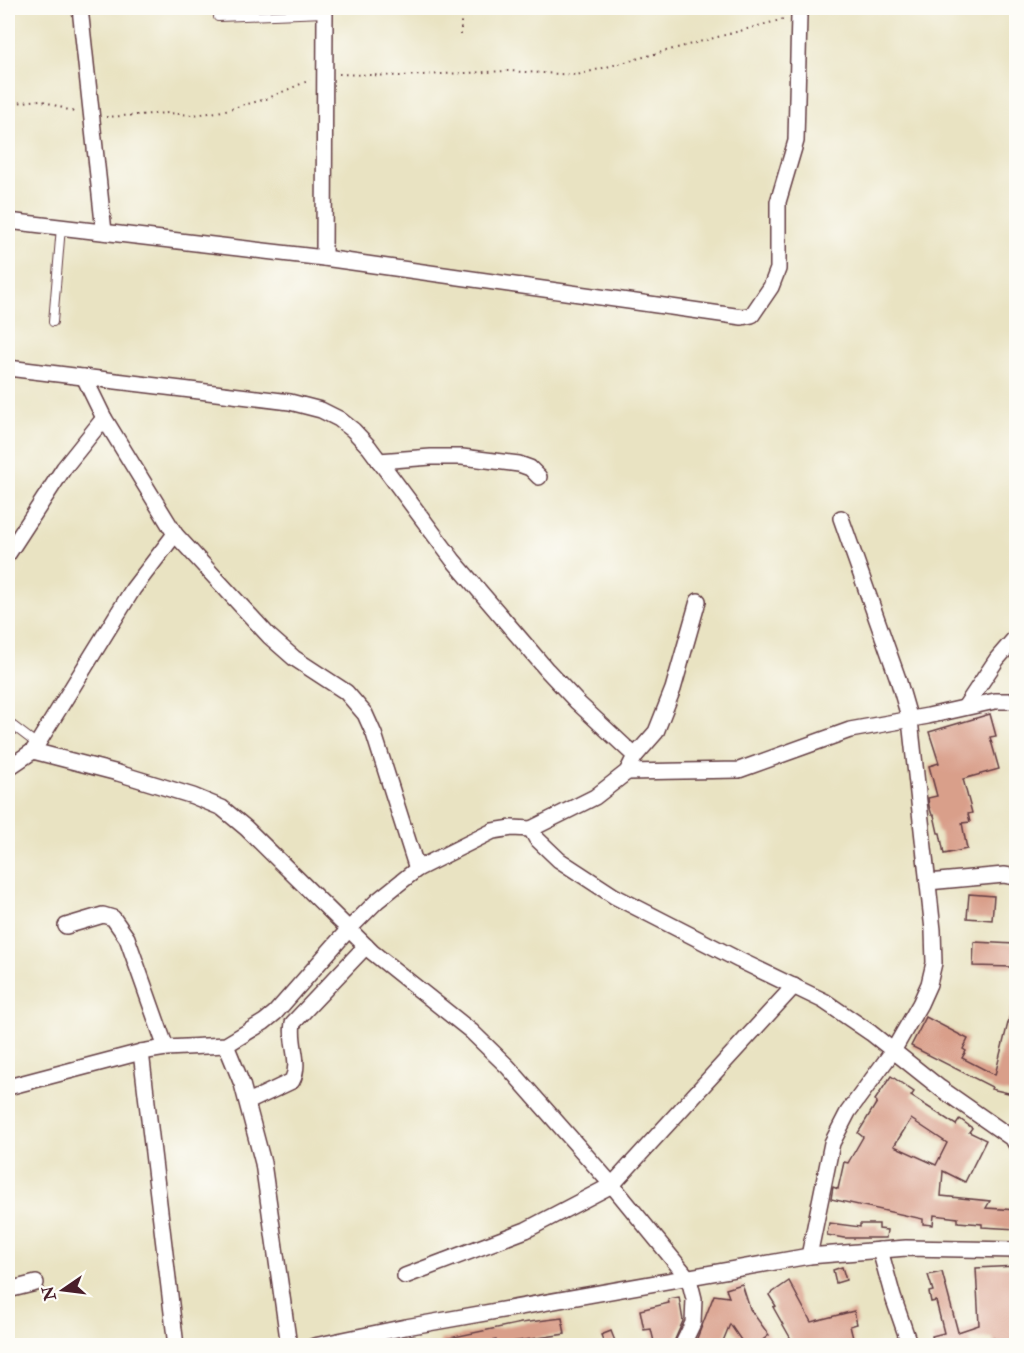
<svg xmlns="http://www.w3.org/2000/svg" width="1024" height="1353" viewBox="0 0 1024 1353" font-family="'IM FELL Double Pica',serif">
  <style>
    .building { fill: #d99f8a; fill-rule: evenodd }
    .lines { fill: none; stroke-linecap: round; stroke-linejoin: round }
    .service-casing { stroke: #623c42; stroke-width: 10 }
    .minor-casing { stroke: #623c42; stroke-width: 18 }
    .path { stroke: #623c42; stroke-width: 2; stroke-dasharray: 1.5 4.5; stroke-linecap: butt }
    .service { stroke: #fff; stroke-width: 8 }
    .minor { stroke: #fff; stroke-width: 15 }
  </style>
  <rect width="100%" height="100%" fill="#fdfcf7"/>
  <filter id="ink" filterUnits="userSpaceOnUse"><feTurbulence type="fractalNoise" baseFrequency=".0167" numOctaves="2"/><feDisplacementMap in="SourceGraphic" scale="12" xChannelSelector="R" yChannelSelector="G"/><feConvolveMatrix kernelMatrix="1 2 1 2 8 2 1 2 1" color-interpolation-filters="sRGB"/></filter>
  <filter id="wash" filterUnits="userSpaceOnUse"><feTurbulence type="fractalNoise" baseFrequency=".008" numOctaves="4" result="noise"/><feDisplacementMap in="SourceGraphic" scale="24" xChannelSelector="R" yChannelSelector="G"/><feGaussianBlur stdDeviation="1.35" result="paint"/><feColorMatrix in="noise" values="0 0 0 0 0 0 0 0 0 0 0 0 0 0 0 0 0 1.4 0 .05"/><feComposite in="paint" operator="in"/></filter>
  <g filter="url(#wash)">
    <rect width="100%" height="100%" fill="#e9e3c2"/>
    <g id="blocks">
      <!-- building -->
      <g class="building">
        <polygon points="990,714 996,736 990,737 999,769 963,779 972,813 968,814 970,822 962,823 967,849 944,854 940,833 938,833 934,815 932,815 929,806 928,798 937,796 929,766 939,763 929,732"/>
        <polygon points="969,894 994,896 992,920 967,918"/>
        <polygon points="974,942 1015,944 1013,967 973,966"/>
        <polygon points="1013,1003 1017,1003 1017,1095 991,1089 992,1087 911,1046 926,1017 968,1039 963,1049 966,1051 962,1058 995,1075"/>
        <path d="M 891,1076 L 914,1092 L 911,1096 L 956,1125 L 960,1119 L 972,1128 L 969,1132 L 986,1140 L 965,1182 L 943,1171 L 941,1196 L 990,1201 L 986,1208 L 1017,1210 L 1017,1229 L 982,1227 L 982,1224 L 958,1222 L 958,1218 L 934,1215 L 933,1225 L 923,1224 L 923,1219 L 831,1199 L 833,1187 L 838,1189 L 844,1162 L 848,1163 L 863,1137 L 858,1133 L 877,1102 L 875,1100 ZM 911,1119 L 947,1143 L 936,1165 L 894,1146 Z"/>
        <polygon points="829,1223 860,1227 860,1224 879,1224 879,1229 887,1230 886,1238 844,1238 827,1235"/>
        <polygon points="1017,1266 1017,1346 994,1346 993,1338 970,1339 972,1346 935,1346 932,1336 944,1333 936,1301 931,1302 929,1292 933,1291 928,1275 942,1272 958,1332 979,1325 976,1268"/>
        <polygon points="842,1267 846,1280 836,1283 833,1270"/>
        <polygon points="789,1281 811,1322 854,1311 857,1324 850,1326 855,1346 795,1346 773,1307 776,1306 769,1295"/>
        <polygon points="742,1284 750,1309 769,1335 755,1346 745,1346 730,1324 721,1346 694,1346 714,1295 729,1297 726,1289"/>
        <polygon points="679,1297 683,1321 673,1344 655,1346 651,1329 644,1330 640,1310 669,1303 668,1299"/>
        <polygon points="562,1318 565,1334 497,1344 496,1340 474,1344 474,1346 440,1346 440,1340 521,1323"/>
        <polygon points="611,1331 615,1341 605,1345 601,1335"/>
      </g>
    </g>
  </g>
  <g filter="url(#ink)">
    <use href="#blocks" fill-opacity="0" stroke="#623c42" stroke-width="1.5"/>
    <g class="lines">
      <!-- service casing -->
      <g class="service-casing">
        <g id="service">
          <polyline points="218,17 325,13"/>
          <polyline points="53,322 61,227"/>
          <polyline points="8,722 37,744"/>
        </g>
      </g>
      <!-- minor casing -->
      <g class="minor-casing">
        <g id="minor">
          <polyline points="80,8 104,232"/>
          <polyline points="8,221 324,258 742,317 752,315 771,287 778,269 778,202 796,141 799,15 801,8"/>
          <polyline points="324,258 325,8"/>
          <polyline points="8,368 290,402 321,410 339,419 353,430 369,447 453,560 547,670 577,702 635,756"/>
          <polyline points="84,377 104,418 175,534 269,636 294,658 346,692 365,714 374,734 417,869"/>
          <polyline points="379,461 431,457 462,457 519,464 530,468 539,477"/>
          <polyline points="8,554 64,468 104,418"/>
          <polyline points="965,707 997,659 1016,637"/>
          <polyline points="33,751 118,773 193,796 222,808 246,828 372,952 471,1031 508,1067 612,1185 689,1279 694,1299 693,1323 682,1346"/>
          <polyline points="8,768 33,751 133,589 175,534"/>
          <polyline points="627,772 739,770 850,730 928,716 995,701 1016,701"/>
          <polyline points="531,829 536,838 559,860 614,896 739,960 824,1001 871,1033 940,1088 1013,1139 1016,1144"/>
          <polyline points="928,882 1004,875 1016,877"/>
          <polyline points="66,926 103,915 113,918 127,938 166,1048"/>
          <polyline points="226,1045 242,1084 263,1163 289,1346"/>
          <polyline points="141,1052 176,1346"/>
          <polyline points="8,1087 141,1052 166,1048 226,1045 264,1022 275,1013 348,930 377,901 417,869 493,831 512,828 531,829 595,797 627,772 635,756 656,732 673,689 698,601"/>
          <path d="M 248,1102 L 292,1081 C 302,1062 289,1044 293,1023 L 366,946"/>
          <polyline points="880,1250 893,1297 910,1346"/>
          <polyline points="809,1256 832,1143 848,1112 893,1051 920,1004 929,984 934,963 933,930 910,720 898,679 841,518"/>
          <polyline points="405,1276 526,1230 612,1185 794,986"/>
          <polyline points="8,1290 36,1283"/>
          <polyline points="314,1346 406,1327 809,1256 906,1248 1016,1250"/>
        </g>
      </g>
      <!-- path -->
      <g class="path">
        <polyline points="461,35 461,8"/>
        <polyline points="339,74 400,76 508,71 577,75 784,19"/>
        <polyline points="8,104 40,100 77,113"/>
        <polyline points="106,117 169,113 192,115 218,112 266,99 310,80"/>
      </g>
      <!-- service -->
      <use href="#service" class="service"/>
      <!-- minor -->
      <use href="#minor" class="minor"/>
    </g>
  </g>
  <!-- margin -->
  <rect width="1024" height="1353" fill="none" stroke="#fdfcf7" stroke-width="30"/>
  <!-- north arrow -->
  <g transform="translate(63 1290) rotate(256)" stroke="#fdfcf7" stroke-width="4.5" paint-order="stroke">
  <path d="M0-4.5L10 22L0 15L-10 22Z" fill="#4a1f2b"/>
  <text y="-9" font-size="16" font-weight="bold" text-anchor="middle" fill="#4a1f2b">N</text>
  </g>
</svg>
